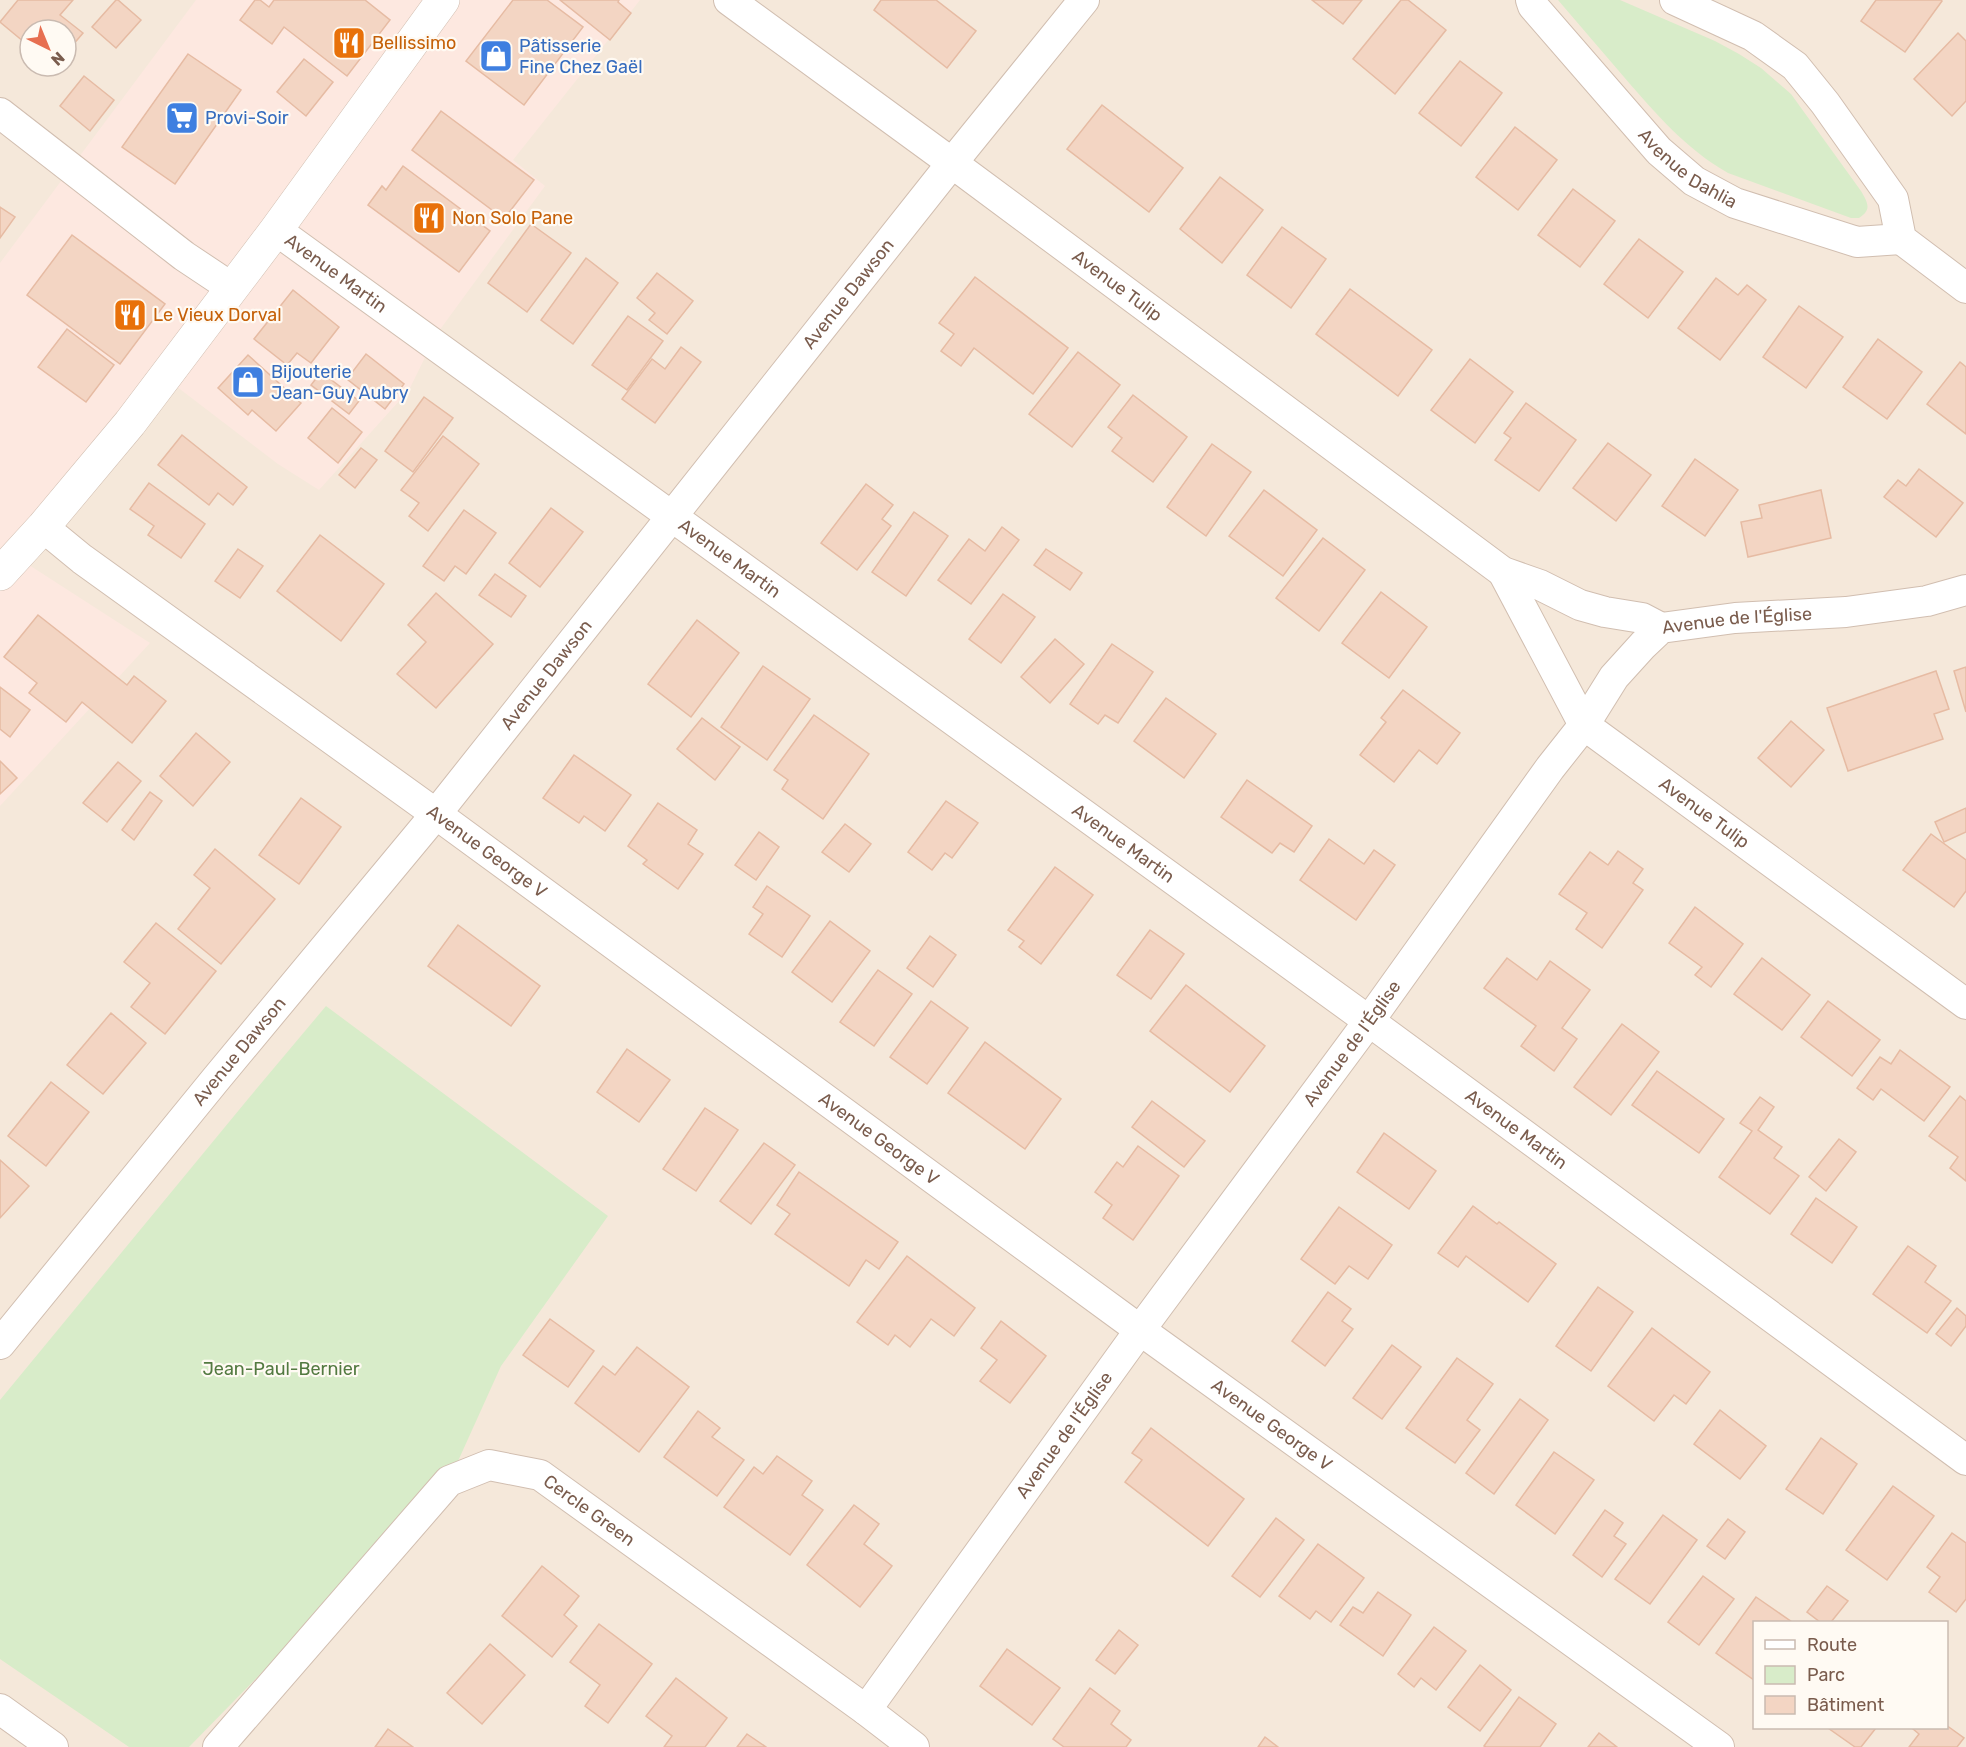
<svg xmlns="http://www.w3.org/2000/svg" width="1966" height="1747" viewBox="0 0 1966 1747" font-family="Rubik,sans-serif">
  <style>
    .residential { fill: #f5e8da; fill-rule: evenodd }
    .commercial { fill: #fde8e0 }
    .green { fill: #d8ecc9 }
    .building { fill: #f3d5c3; stroke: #e6bba3; stroke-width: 1.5 }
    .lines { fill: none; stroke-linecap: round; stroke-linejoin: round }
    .minor-casing { stroke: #d1beb0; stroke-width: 32 }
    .tertiary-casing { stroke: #d1beb0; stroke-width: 34 }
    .minor { stroke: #fff; stroke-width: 30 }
    .tertiary { stroke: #fff; stroke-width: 33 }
    .labels { text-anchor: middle; stroke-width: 4.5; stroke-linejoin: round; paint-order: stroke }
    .food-label { font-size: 18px; fill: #c56008; stroke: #fffaf3; text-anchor: start }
    .shop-label { font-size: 18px; fill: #366cbe; stroke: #fffaf3; text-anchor: start }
    .street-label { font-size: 18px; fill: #7a5c4d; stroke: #fffaf3 }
    .park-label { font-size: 18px; fill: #537a41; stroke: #fffaf3 }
  </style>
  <rect width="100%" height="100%" fill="#fdf6ec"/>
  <!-- residential -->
  <path class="residential" d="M 0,0 L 1966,0 L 1966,1747 L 0,1747 ZM 30,30 L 66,30 L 66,66 L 30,66 ZM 1754,1622 L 1946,1622 L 1946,1728 L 1754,1728 Z"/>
  <!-- commercial -->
  <polygon class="commercial" points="196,0 640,0 513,160 545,186 436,335 409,390 319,490 278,464 172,383 29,565 150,643 0,806 0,263"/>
  <!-- green -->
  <g class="green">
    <path d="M 1558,0 L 1620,0 L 1715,41 L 1739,54 L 1761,68 L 1791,94 L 1861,191 C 1868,203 1872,210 1859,218 L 1851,218 L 1728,173 C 1686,149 1656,114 1624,77 C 1602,51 1580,26 1558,0 Z"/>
    <polygon points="326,1006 608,1216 501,1366 449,1481 189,1747 129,1747 0,1659 0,1400 248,1099"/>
  </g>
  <!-- building -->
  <g class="building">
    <polygon points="18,0 73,0 60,15 83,33 66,53 66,30 30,30 30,47 0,22"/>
    <polygon points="116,0 118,0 141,20 116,48 92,27"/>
    <polygon points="255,0 260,0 269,7 274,0 365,0 390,20 347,76 284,27 272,44 240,20"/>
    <polygon points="513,0 547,0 583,27 524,105 466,61"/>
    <polygon points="560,0 619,0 618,2 631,13 610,40"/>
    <polygon points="881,0 936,0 976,31 947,68 874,10"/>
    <polygon points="1312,0 1362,0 1343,24"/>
    <polygon points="1401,0 1408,0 1446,30 1395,94 1353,59"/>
    <polygon points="1876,0 1941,0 1942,1 1905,52 1861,21"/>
    <polygon points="1958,33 1966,41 1966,101 1952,116 1914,79"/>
    <polygon points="188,54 241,90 175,184 122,147"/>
    <polygon points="304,59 333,82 306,116 277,92"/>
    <polygon points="1460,61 1502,93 1461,146 1419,113"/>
    <polygon points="84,76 114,100 90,131 60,106"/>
    <polygon points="1102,105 1183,168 1149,212 1067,149"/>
    <polygon points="441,111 534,180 504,219 412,150"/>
    <polygon points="1515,127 1557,160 1518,210 1476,177"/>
    <polygon points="403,166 490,231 459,272 368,205 382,186 386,190"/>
    <polygon points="1220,177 1263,210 1222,263 1180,229"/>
    <polygon points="1573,189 1615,221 1580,267 1538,235"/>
    <polygon points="0,207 15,217 0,238"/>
    <polygon points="531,224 571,253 527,312 488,283"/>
    <polygon points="1282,227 1326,259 1291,308 1247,275"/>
    <polygon points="72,235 165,304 120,364 27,295"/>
    <polygon points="1639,239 1683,272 1648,318 1604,284"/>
    <polygon points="586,258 618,283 573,344 541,320"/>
    <polygon points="657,273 693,301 667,334 649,320 655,313 637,298"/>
    <polygon points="975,277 1068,348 1033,394 974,348 961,366 941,351 954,334 939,323"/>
    <polygon points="1716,278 1738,295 1747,285 1766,300 1720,360 1678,328"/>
    <polygon points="1350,289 1432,350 1398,396 1316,334"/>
    <polygon points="293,290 339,327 311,363 297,353 287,365 254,339"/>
    <polygon points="1799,306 1843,337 1806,388 1763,357"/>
    <polygon points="628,316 663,341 627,390 592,365"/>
    <polygon points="67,329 114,365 86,402 38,367"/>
    <polygon points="1878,339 1922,372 1887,419 1843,387"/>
    <polygon points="681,347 701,362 655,423 622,399 652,359 665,369"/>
    <polygon points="1078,352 1120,385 1072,447 1029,414"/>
    <polygon points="366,354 404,384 385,409 347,379"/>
    <polygon points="248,355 301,403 276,431 252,410 248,415 218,388"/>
    <polygon points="1470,359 1513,392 1475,443 1431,410"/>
    <polygon points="1960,362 1966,367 1966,434 1927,404"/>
    <polygon points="321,372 359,401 349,414 311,385"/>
    <polygon points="1133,395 1187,437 1153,482 1112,451 1122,438 1108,427"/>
    <polygon points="424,397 453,418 413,472 385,451"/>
    <polygon points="1526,403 1576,440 1539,491 1495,460 1511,438 1504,433"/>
    <polygon points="332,408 362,432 338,463 308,438"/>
    <polygon points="182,435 247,487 233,505 218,493 209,505 158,465"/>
    <polygon points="443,436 479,464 428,531 409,516 419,503 401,490"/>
    <polygon points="1608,443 1651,475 1616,521 1573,488"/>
    <polygon points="1212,444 1251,472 1206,536 1167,507"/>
    <polygon points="361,448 377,460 355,488 339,475"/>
    <polygon points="1695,459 1738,490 1705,536 1662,506"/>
    <polygon points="1919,469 1963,503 1936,537 1884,497 1898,480 1906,486"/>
    <polygon points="149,483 205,524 181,558 148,535 154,526 130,509"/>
    <polygon points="866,484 893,505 882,519 891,526 857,570 821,543"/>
    <polygon points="1264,490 1317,530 1283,576 1229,536"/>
    <polygon points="1821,490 1831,538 1748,557 1741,522 1762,518 1759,505"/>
    <polygon points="551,508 583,532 540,587 509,563"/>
    <polygon points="464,510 496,533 466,574 455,566 444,581 423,566"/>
    <polygon points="914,512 948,536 906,596 872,572"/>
    <polygon points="1002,527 1019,540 971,604 938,580 969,539 985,551"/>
    <polygon points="320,535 384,584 341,641 277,591"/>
    <polygon points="1323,538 1365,570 1319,631 1276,598"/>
    <polygon points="238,549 263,566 240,598 215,581"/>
    <polygon points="1046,549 1082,573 1070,590 1034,565"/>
    <polygon points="495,574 526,596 511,617 479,595"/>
    <polygon points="1381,592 1427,627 1389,678 1342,643"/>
    <polygon points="436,593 493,644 436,708 397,674 426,642 408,625"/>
    <polygon points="1003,594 1035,617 1001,663 969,639"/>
    <polygon points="38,615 127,685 134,676 166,701 132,743 82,702 66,722 29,693 37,683 4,657"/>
    <polygon points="697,620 739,653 691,717 648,684"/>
    <polygon points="1055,639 1084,664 1050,703 1021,677"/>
    <polygon points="1112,644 1153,672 1118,723 1105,715 1098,724 1070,704"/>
    <polygon points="763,666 810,699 767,760 721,727"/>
    <polygon points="1966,667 1966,712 1954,671"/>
    <polygon points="1936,671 1949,709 1934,714 1943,739 1848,771 1827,708"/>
    <polygon points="0,687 30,710 10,737 0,729"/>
    <polygon points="1403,690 1460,733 1437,764 1419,750 1394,782 1360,755 1386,722 1381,718"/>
    <polygon points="1166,698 1216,734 1184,778 1134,741"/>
    <polygon points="814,715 869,754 823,819 782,789 788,780 774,770"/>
    <polygon points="702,718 740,747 715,780 677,749"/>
    <polygon points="1791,721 1824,750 1791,787 1758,758"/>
    <polygon points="196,733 230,762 193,806 160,776"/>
    <polygon points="574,755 631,795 605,831 584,816 579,823 543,798"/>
    <polygon points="0,761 17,778 0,794"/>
    <polygon points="118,762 141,781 107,822 83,803"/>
    <polygon points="1247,780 1312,826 1294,852 1280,843 1272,853 1221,817"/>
    <polygon points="150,792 162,801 134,840 122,830"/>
    <polygon points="301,798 341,827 299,884 259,855"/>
    <polygon points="946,801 978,823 952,858 945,853 932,870 908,852"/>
    <polygon points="658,803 697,830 688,844 703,854 678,889 643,864 647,860 628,846"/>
    <polygon points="1966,808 1966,832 1944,842 1935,822"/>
    <polygon points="845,824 871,844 849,872 822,852"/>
    <polygon points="759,832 779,847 756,880 735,865"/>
    <polygon points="1931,834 1966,860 1966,891 1954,907 1903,870"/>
    <polygon points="1329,839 1364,864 1374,850 1395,865 1356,920 1300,880"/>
    <polygon points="215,849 275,899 221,964 178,929 210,888 194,875"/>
    <polygon points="1618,851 1643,869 1633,883 1643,890 1602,948 1576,929 1587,913 1559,894 1590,852 1608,865"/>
    <polygon points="1055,867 1093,895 1041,964 1019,947 1024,941 1008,930"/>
    <polygon points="767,886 810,916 782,957 749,934 763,914 753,907"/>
    <polygon points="1695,907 1743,944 1711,987 1695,975 1702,967 1669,943"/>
    <polygon points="830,921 870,951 832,1002 792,972"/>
    <polygon points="156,923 216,971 165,1034 131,1007 150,983 124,962"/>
    <polygon points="458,925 540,986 511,1026 428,966"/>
    <polygon points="1150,930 1184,954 1151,999 1117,975"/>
    <polygon points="930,936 956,955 933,987 907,968"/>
    <polygon points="1507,958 1537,980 1550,961 1590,990 1562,1028 1577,1039 1554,1071 1521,1046 1536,1026 1484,988"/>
    <polygon points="1762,958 1810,995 1782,1030 1734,994"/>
    <polygon points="878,970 912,994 874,1046 840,1022"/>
    <polygon points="1186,985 1265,1046 1230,1092 1150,1031"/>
    <polygon points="931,1001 968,1028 927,1084 890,1057"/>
    <polygon points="1828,1001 1880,1040 1852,1076 1801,1037"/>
    <polygon points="111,1013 146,1043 103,1094 67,1065"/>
    <polygon points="1622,1024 1659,1052 1611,1115 1574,1087"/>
    <polygon points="985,1042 1061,1099 1025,1149 948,1093"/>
    <polygon points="627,1049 670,1080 639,1122 597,1092"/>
    <polygon points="1900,1050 1950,1087 1924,1121 1881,1089 1873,1100 1857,1088 1880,1057 1891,1064"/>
    <polygon points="1657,1071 1724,1119 1699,1153 1632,1105"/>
    <polygon points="51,1082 89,1112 46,1166 8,1136"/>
    <polygon points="1960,1096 1966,1101 1966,1181 1950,1168 1958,1157 1929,1136"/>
    <polygon points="1760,1097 1774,1107 1758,1130 1782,1147 1774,1158 1799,1176 1770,1214 1719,1177 1752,1131 1740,1123"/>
    <polygon points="1152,1101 1205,1141 1184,1167 1132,1127"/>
    <polygon points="705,1108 738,1130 696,1191 663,1169"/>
    <polygon points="1384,1133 1436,1171 1409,1209 1357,1172"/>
    <polygon points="1839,1139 1856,1152 1826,1191 1809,1177"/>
    <polygon points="764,1143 795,1165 751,1224 720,1201"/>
    <polygon points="1138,1146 1179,1176 1133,1240 1103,1218 1112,1205 1095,1192 1117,1162 1123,1167"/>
    <polygon points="0,1160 29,1186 0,1218"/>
    <polygon points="799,1172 898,1242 879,1269 866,1260 849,1286 775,1234 790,1214 777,1205"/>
    <polygon points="1816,1198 1857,1227 1832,1263 1791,1234"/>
    <polygon points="1473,1206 1497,1224 1499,1222 1556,1264 1528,1302 1466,1256 1458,1267 1438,1253"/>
    <polygon points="1339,1207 1392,1245 1368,1279 1349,1266 1335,1284 1301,1259"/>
    <polygon points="1908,1246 1936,1266 1925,1282 1951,1301 1927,1333 1873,1294"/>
    <polygon points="907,1256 975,1308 954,1336 931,1319 910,1347 895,1335 888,1345 857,1322"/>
    <polygon points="1598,1287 1633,1312 1591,1371 1556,1346"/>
    <polygon points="1328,1292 1351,1309 1342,1321 1353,1329 1325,1366 1292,1341"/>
    <polygon points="1957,1308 1966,1316 1966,1326 1951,1346 1936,1334"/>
    <polygon points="550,1319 594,1351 568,1387 523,1355"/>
    <polygon points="1001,1321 1046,1356 1010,1403 980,1381 997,1360 981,1348"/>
    <polygon points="1652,1328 1710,1372 1686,1404 1674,1395 1654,1421 1608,1386"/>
    <polygon points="1392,1345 1421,1367 1382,1419 1353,1398"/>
    <polygon points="637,1347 689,1387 639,1452 575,1403 603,1366 615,1375"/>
    <polygon points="1457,1358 1493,1384 1467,1420 1480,1430 1455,1463 1406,1428"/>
    <polygon points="1520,1399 1548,1420 1494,1494 1466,1473"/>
    <polygon points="1720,1410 1766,1446 1740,1479 1694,1444"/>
    <polygon points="698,1411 720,1428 712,1437 744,1460 717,1496 664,1457"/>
    <polygon points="1151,1428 1244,1499 1208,1546 1125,1482 1142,1460 1132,1453"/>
    <polygon points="1821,1438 1857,1464 1823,1514 1786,1489"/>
    <polygon points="1554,1452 1594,1480 1555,1534 1516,1505"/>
    <polygon points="777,1456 812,1481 802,1495 823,1510 790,1555 724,1507 754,1467 763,1474"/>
    <polygon points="1893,1486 1934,1516 1887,1580 1846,1550"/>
    <polygon points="854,1505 879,1524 864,1544 892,1566 860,1607 807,1565"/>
    <polygon points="1605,1510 1623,1523 1614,1536 1626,1544 1602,1577 1573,1555"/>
    <polygon points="1663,1515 1697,1540 1650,1604 1615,1579"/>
    <polygon points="1276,1518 1304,1540 1260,1597 1232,1576"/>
    <polygon points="1728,1519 1745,1532 1725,1559 1707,1546"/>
    <polygon points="1952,1533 1966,1543 1966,1599 1956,1612 1929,1592 1940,1577 1927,1567"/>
    <polygon points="1318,1544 1364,1578 1331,1622 1316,1611 1310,1619 1279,1596"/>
    <polygon points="542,1566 579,1596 564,1615 577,1626 552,1657 502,1616"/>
    <polygon points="1703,1576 1734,1599 1699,1645 1668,1622"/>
    <polygon points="1827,1586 1848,1601 1831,1622 1820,1622 1807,1612"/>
    <polygon points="1378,1592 1411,1615 1383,1656 1340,1625 1353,1607 1363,1613"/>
    <polygon points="1756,1597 1792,1622 1754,1622 1754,1680 1716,1653"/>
    <polygon points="599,1624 652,1664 608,1723 585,1706 600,1685 570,1662"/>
    <polygon points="1434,1627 1466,1651 1436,1690 1421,1678 1414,1687 1398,1674"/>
    <polygon points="1119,1630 1138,1645 1115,1674 1096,1660"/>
    <polygon points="490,1644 525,1675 482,1724 447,1693"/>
    <polygon points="1007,1649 1060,1688 1032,1725 980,1686"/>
    <polygon points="1480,1665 1511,1690 1480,1731 1448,1707"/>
    <polygon points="676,1678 727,1718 705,1747 664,1747 672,1736 646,1716"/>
    <polygon points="1090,1688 1120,1711 1111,1724 1131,1740 1126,1747 1064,1747 1053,1739"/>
    <polygon points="1519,1697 1556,1724 1540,1747 1486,1747 1484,1746"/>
    <polygon points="1946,1725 1964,1738 1957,1747 1909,1747 1919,1734 1913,1729 1914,1728 1946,1728"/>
    <polygon points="1828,1728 1876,1728 1861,1747 1855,1747"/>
    <polygon points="388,1729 413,1747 375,1747"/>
    <polygon points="1599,1733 1617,1747 1588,1747"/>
    <polygon points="747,1734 766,1747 737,1747"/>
    <polygon points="1265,1737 1278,1747 1258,1747"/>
  </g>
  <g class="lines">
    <!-- minor casing -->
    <g class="minor-casing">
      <g id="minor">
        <path id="s1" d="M 729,0 L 952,163 L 1503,572 L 1540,585 L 1580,605 L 1605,612 L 1642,618 L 1661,628"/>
        <path id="s2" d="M 1531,0 L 1533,6 L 1659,151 L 1694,181 L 1735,203 L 1857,242 L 1901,239"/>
        <polyline points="1675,0 1753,36 1795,66 1825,103 1893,199 1901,239 1966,288"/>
        <polyline points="0,113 184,256 232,288"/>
        <path id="s3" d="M 276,230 L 1369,1021 L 1966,1460"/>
        <path id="s4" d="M 43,527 L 82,559 L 436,814 L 1140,1330 L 1719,1747"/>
        <path id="s5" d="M 1503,572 L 1584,725 L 1966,1004"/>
        <path id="s6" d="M 0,1344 L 216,1079 L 436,814 L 952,163 L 1084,0"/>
        <polyline points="0,1709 53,1747"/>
        <path id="s7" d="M 866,1710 L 1140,1330 L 1369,1021 L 1550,768 L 1584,725 L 1614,677 L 1643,645 L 1661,628 L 1735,618 L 1846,612 L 1927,601 L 1966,590"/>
        <path id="s8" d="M 218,1747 L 449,1481 L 489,1465 L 540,1475 L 866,1710 L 914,1747"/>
      </g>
    </g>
    <!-- tertiary casing -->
    <g class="tertiary-casing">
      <polyline id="tertiary" points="0,574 43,527 130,423 276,230 443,0"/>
    </g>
    <!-- minor -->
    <use href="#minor" class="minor"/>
    <!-- tertiary -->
    <use href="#tertiary" class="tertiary"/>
  </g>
  <!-- icons -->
  <defs>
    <g id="restaurant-square" transform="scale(1.725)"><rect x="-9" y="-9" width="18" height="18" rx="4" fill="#e8710a" stroke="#fffaf3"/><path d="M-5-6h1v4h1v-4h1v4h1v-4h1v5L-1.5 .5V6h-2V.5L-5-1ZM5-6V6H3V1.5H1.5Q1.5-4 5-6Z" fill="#fff"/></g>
    <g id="shop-square" transform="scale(1.725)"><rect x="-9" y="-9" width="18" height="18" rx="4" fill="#3f7fe0" stroke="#fffaf3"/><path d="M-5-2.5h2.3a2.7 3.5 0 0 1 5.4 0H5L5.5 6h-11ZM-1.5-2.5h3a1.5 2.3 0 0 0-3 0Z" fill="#fff"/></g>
    <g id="supermarket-square" transform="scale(1.725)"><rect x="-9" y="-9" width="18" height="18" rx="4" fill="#3f7fe0" stroke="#fffaf3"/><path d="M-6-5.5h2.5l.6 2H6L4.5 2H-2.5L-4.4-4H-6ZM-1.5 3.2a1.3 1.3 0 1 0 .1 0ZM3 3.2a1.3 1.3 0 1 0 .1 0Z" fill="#fff"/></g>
  </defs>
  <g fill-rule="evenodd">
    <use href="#restaurant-square" x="349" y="43"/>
    <use href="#shop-square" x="496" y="56"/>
    <use href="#supermarket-square" x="182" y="118"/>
    <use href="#restaurant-square" x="429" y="218"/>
    <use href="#restaurant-square" x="130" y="315"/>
    <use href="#shop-square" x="248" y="382"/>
  </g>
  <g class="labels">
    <!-- food labels -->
    <g class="food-label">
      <text x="372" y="49">Bellissimo</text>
      <text x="452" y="224">Non Solo Pane</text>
      <text x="153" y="321">Le Vieux Dorval</text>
    </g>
    <!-- shop labels -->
    <g class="shop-label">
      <text x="519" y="52">Pâtisserie<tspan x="519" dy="21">Fine Chez Gaël</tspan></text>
      <text x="205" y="124">Provi-Soir</text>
      <text x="271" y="378">Bijouterie<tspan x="271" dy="21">Jean-Guy Aubry</tspan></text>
    </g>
    <!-- street labels -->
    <g class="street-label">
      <text dy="6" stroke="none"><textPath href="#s2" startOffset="232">Avenue Dahlia</textPath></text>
      <text dy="6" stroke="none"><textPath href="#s3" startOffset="74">Avenue Martin</textPath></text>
      <text dy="6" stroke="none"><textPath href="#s1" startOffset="482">Avenue Tulip</textPath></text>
      <text dy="6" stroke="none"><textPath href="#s6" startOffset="1350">Avenue Dawson</textPath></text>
      <text dy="6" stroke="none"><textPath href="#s3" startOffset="560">Avenue Martin</textPath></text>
      <text dy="6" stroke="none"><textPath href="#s7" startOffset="1420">Avenue de l'Église</textPath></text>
      <text dy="6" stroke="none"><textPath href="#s6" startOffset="864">Avenue Dawson</textPath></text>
      <text dy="6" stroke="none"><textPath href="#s5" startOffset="322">Avenue Tulip</textPath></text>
      <text dy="6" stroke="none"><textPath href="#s3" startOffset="1046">Avenue Martin</textPath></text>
      <text dy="6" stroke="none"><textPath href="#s4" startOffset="550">Avenue George V</textPath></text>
      <text dy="6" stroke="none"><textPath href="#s7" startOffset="825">Avenue de l'Église</textPath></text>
      <text dy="6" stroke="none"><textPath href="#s6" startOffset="378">Avenue Dawson</textPath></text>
      <text dy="6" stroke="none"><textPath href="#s3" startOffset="1532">Avenue Martin</textPath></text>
      <text dy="6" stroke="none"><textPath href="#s4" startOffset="1036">Avenue George V</textPath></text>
      <text dy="6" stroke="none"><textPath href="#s4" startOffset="1522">Avenue George V</textPath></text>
      <text dy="6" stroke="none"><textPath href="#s7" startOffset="339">Avenue de l'Église</textPath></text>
      <text dy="6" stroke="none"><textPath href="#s8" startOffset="508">Cercle Green</textPath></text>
    </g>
    <!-- park labels -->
    <g class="park-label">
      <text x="281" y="1375">Jean-Paul-Bernier</text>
    </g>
  </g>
  <!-- legend -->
  <rect x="1753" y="1621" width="195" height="108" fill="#fffaf3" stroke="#cabbb1" stroke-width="1.5"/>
  <rect x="1765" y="1640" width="30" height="9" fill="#ffffff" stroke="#cabbb1" stroke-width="1.5"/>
  <text x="1807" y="1651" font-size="18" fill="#7a5c4d">Route</text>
  <rect x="1765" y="1666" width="30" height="18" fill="#d8ecc9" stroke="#cabbb1" stroke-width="1.5"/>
  <text x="1807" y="1681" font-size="18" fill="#7a5c4d">Parc</text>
  <rect x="1765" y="1696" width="30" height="18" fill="#f3d5c3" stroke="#cabbb1" stroke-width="1.5"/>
  <text x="1807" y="1711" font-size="18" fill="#7a5c4d">Bâtiment</text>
  <!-- north arrow -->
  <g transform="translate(48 48) rotate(137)"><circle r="28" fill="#fffaf3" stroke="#cabbb1" stroke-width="1.5"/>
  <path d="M0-4.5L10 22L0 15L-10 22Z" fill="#e76f51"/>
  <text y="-9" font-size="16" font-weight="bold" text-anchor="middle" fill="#7a5c4d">N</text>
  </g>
</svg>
